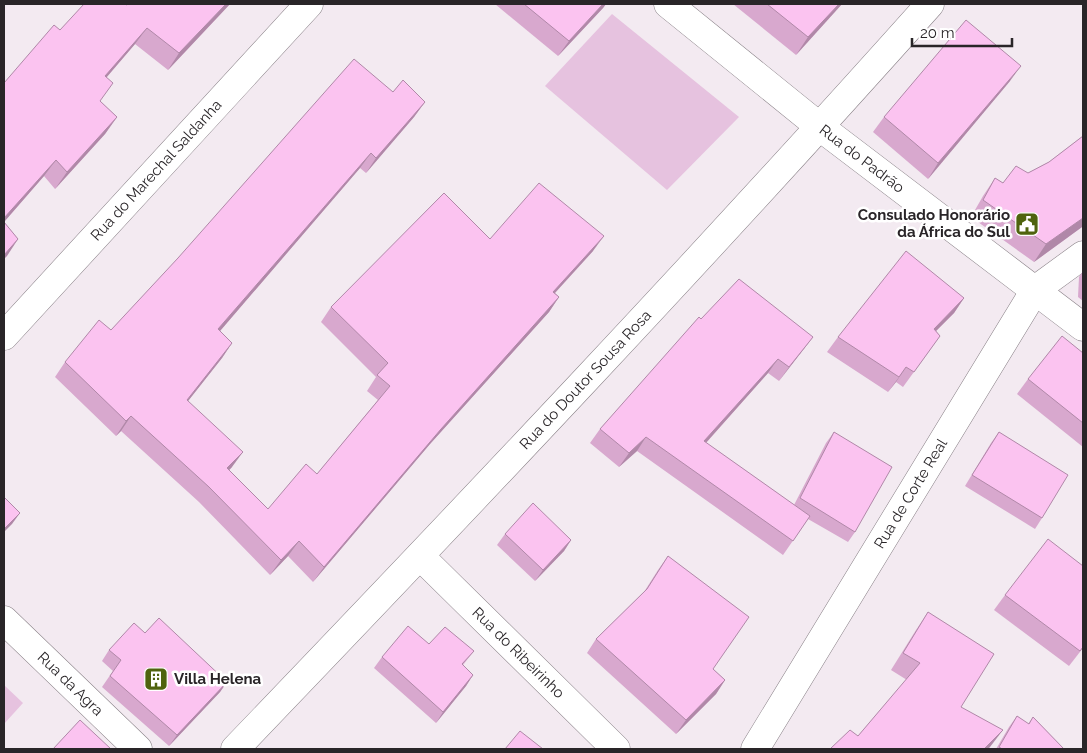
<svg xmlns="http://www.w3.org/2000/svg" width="1087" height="753" viewBox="0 0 1087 753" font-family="Raleway,sans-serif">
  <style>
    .green { fill: #e6c2df }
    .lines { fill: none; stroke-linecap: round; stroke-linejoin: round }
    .street-casing { stroke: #898187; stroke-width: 29 }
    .street { stroke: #fff; stroke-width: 28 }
    .wall { fill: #d8a8ce }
    .shaded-wall { fill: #b088a8 }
    .building { fill: #fbc3f0; stroke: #b088a8 }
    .labels { text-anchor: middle; stroke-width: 5; stroke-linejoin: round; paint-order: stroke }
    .street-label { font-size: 15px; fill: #292528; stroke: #fff }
    .poi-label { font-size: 15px; font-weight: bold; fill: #292528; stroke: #fff; text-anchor: end }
  </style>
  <rect width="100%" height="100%" fill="#f3eaf1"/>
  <!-- green -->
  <g class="green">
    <polygon points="612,14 739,117 667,190 545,86"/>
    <polygon points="4,685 23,703 4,724"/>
  </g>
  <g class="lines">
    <!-- street casing -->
    <g class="street-casing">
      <g id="street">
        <path id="s1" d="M 668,4 L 820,127 L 1083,327"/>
        <path id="s2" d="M 4,336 L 309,4"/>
        <path id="s3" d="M 420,556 L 616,749"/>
        <path id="s4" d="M 4,620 L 138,749"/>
        <path id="s5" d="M 235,749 C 470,504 704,257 930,4"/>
        <path id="s6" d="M 755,749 L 1035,290 L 1083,255"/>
      </g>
    </g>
    <!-- street -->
    <use href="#street" class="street"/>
  </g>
  <!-- wall -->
  <g class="wall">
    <polygon points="230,4 168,70 135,44 106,78 100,101 117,117 105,134 55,189 44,176 4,222 18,239 4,259 4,83 60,30 127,5"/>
    <polygon points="495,4 606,4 603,8 558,56"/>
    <polygon points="733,4 842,4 796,55"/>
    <polygon points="1010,81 928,179 873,132 884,117"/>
    <polygon points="393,92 425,102 414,117 366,173 360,168 220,331 232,343 222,358 188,401 232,467 229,470 268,509 317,474 378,400 367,391 376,377 321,322 331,307 490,239 593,251 555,293 559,297 549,312 430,444 313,582 288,556 270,575 199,502 121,431 116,436 55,377 65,362 111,330"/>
    <polygon points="1083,136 1083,240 1082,240 1082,227 1034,262 971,217 983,196 995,178 1003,183 1028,173 1049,162"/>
    <polygon points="1083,271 1083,301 1078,297 1079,277"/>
    <polygon points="964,298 954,313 936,331 940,336 903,387 896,382 888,392 827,352 838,337"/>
    <polygon points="701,319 813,337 803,350 779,381 768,373 706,443 794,505 826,443 834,432 855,532 848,542 808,519 783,555 637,451 619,467 590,443 600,429"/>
    <polygon points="1083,353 1083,447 1017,394 1028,379"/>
    <polygon points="999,432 1042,518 1035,529 965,486 991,443"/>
    <polygon points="505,534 571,540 564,551 535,581 497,545"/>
    <polygon points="668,556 713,669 725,680 716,694 676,734 587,653 596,639 644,592 658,570"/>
    <polygon points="1083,566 1083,648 1069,666 994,610 1005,595"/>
    <polygon points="928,612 961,707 990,747 858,736 907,680 891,670 916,630"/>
    <polygon points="145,633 227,682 220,692 169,746 102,687 113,671 102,661 109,650"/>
    <polygon points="429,644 474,651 463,665 473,675 466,686 436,723 374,668 382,657"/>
    <polygon points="1017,716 1028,724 1033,717 1064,749 996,749 1009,727"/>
  </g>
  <!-- shaded-wall -->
  <g class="shaded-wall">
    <polygon points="226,4 230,4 168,70 179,53"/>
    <polygon points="603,4 606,4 603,8 558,56 569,41"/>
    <polygon points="839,4 842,4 796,55 808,37"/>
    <polygon points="147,28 135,44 93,93 105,76"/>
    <polygon points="1021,66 1010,81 928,179 938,163"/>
    <polygon points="425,102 414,117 366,173 376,158"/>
    <polygon points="117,117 105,134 55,189 67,172"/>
    <polygon points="371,153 360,168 208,345 218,329"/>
    <polygon points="56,160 44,176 4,222 4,218"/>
    <polygon points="1083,218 1083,226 1082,227 1034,262 1046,244"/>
    <polygon points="604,236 593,251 542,307 553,292"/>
    <polygon points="18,239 7,256 4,259 4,255"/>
    <polygon points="559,297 549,312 430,444 313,582 324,567 441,429"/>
    <polygon points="964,298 954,313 923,344 934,329"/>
    <polygon points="813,337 803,350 779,381 789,367"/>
    <polygon points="232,343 222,358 177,415 187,400"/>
    <polygon points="778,359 768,373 695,455 704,441"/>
    <polygon points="906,367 896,382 888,392 899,377"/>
    <polygon points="131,416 121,431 116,436 126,421"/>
    <polygon points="646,437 637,451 619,467 629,453"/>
    <polygon points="243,452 232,467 217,483 227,468"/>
    <polygon points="20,513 12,524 4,532 4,529"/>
    <polygon points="571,540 564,551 535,581 543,570"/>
    <polygon points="299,541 288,556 270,575 281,560"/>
    <polygon points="473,675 466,686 436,723 443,712"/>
    <polygon points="725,680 716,694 676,734 686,720"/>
    <polygon points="227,682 220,692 169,746 177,735"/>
    <polygon points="1003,730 990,747 988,749 984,749"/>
  </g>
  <!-- building -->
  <g class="building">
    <polygon points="84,4 125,4 127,5 127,4 226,4 179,53 147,28 105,76 113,83 100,101 117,117 67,172 56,160 4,218 4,83 54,25 60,30"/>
    <polygon points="524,4 603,4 569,41"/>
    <polygon points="767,4 839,4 808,37"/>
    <polygon points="966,20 1021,66 938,163 884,117"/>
    <polygon points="354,59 393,92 403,80 425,102 376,158 371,153 218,329 232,343 187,400 243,452 227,468 268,509 306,464 317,474 390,386 377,375 388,363 331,307 444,193 490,239 539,183 604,236 553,292 559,297 441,429 324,567 299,541 281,560 209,487 131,416 126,421 65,362 99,320 111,330 178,258"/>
    <polygon points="1083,136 1083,218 1046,244 983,200 995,178 1003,183 1016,166 1028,173 1049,162"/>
    <polygon points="4,222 18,239 4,255"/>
    <polygon points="906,251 964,298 934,329 940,336 914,372 906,367 899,377 838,337"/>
    <polygon points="739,279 813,337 789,367 778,359 704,441 810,516 793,541 646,437 629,453 600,429 699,317 701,319"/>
    <polygon points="1062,336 1083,353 1083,423 1028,379"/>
    <polygon points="834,432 892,467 855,532 800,498"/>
    <polygon points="999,432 1068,475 1042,518 972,475"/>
    <polygon points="4,497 20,513 4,529"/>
    <polygon points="533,503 571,540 543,570 505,534"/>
    <polygon points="1048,539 1083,566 1083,647 1080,651 1005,595"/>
    <polygon points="668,556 749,617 713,669 725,680 686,720 596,639 647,589"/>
    <polygon points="928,612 994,654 961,707 1003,730 984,749 830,749 850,730 858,736 920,663 903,653"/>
    <polygon points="159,618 227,682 177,735 110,676 121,660 109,650 134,623 145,633"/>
    <polygon points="408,626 429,644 445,627 474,651 462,664 473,675 443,712 382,657"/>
    <polygon points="1017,716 1029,724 1033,717 1064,749 1002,749 999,747"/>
    <polygon points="80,720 111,749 53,749"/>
    <polygon points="520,731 543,749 505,749"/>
  </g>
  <!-- icons -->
  <defs>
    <g id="civic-square" transform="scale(1.25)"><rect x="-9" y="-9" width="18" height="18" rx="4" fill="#4f630e" stroke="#fff"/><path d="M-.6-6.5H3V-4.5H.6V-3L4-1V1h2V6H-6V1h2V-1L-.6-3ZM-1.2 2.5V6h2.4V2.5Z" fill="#fff"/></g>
    <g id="building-square" transform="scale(1.25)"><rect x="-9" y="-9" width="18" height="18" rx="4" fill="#4f630e" stroke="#fff"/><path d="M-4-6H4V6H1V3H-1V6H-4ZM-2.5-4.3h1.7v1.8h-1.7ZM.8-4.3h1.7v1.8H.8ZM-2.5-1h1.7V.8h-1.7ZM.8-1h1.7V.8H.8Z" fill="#fff"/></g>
  </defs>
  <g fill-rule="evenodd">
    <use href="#civic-square" x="1027" y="224"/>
    <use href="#building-square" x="156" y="679"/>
  </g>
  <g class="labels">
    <!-- street labels -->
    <g class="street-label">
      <text dy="5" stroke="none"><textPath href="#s1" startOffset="248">Rua do Padrão</textPath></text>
      <text dy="5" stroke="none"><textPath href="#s2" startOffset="225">Rua do Marechal Saldanha</textPath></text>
      <text dy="5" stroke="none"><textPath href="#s5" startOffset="509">Rua do Doutor Sousa Rosa</textPath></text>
      <text dy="5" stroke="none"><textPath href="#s6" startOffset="299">Rua de Corte Real</textPath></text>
      <text dy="5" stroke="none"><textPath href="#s3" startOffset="138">Rua do Ribeirinho</textPath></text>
      <text dy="5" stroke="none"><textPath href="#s4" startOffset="92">Rua da Agra</textPath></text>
    </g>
    <!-- poi labels -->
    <g class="poi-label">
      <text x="1010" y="220">Consulado Honorário<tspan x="1010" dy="17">da África do Sul</tspan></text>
      <text x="174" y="684" text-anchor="start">Villa Helena</text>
    </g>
  </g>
  <!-- border -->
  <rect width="1087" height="753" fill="none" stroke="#292528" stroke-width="10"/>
  <!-- scale -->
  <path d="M912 38v8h100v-8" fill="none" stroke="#292528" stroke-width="2.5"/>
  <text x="920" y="38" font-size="15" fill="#292528" stroke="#ffffff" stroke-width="4" paint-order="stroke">20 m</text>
</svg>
